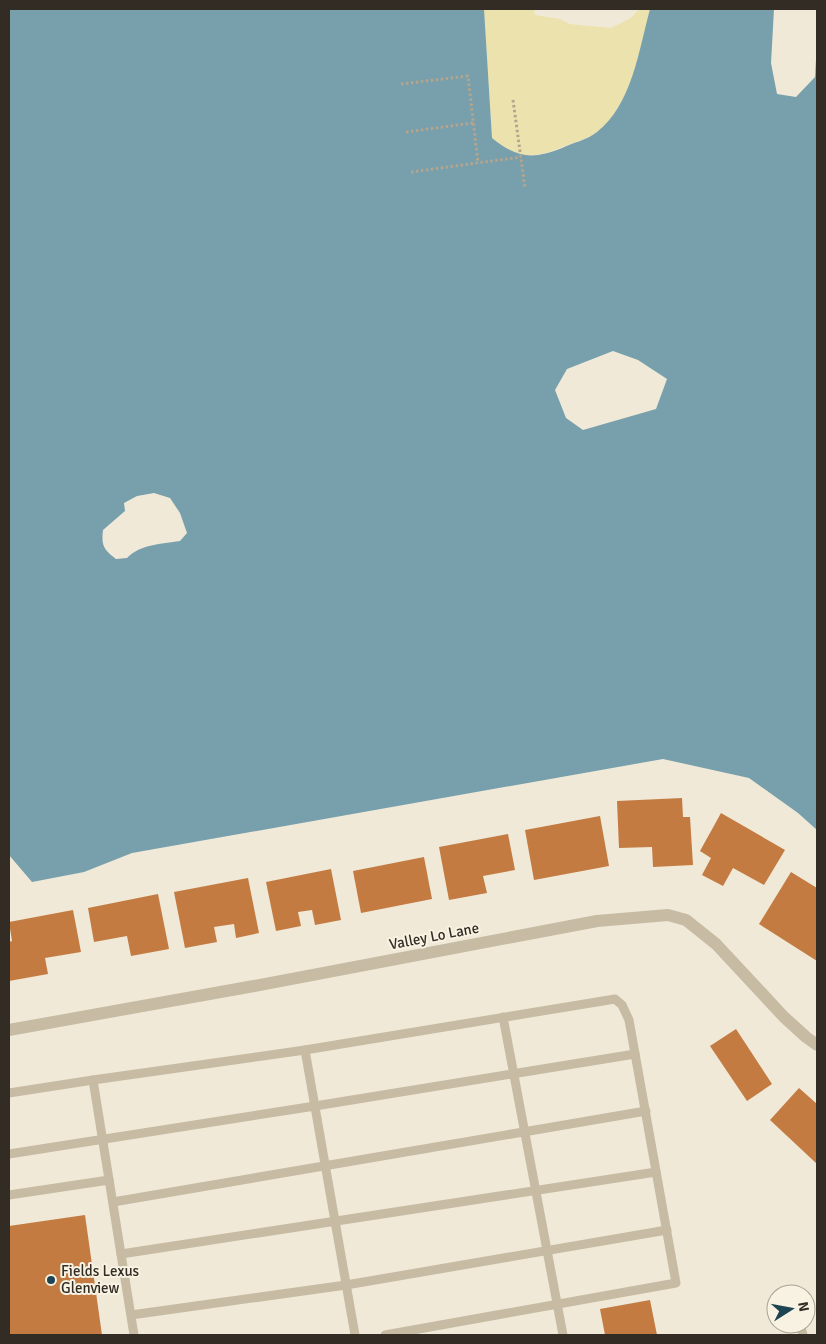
<svg xmlns="http://www.w3.org/2000/svg" width="826" height="1344" viewBox="0 0 826 1344" font-family="Signika,sans-serif">
  <style>
    .sand { fill: #ebe2ad }
    .water { fill: #779fac; fill-rule: evenodd }
    .building { fill: #c37b42 }
    .lines { fill: none; stroke-linecap: round; stroke-linejoin: round }
    .path { stroke: #b3a58e; stroke-width: 3; stroke-dasharray: 2.5 2.5; stroke-linecap: butt }
    .service { stroke: #c7bba3; stroke-width: 9 }
    .minor { stroke: #c7bba3; stroke-width: 12 }
    .poi-dot { fill: #1c4452; stroke: #f8f2e2; stroke-width: 2 }
    .labels { text-anchor: middle; stroke-width: 4; stroke-linejoin: round; paint-order: stroke }
    .street-label { font-size: 15px; fill: #322c25; stroke: #f8f2e2 }
    .poi-label { font-size: 15px; fill: #322c25; stroke: #f8f2e2; text-anchor: start }
  </style>
  <rect width="100%" height="100%" fill="#f0e9d7"/>
  <!-- sand -->
  <path class="sand" d="M 484,9 L 534,9 L 535,15 L 560,19 L 569,24 L 611,28 L 631,18 L 639,9 L 650,9 C 639,50 632,105 597,132 C 587,139 572,143 562,147 C 531,160 517,158 492,138 Z"/>
  <!-- water -->
  <path class="water" d="M 9,9 L 484,9 L 492,138 C 517,158 532,160 562,148 C 572,143 587,140 597,132 C 632,105 639,49 650,9 L 774,9 L 771,63 L 777,94 L 796,97 L 815,77 L 817,41 L 817,830 L 798,813 L 749,778 L 663,759 L 132,853 L 84,872 L 32,882 L 9,855 ZM 613,351 L 638,360 L 667,379 L 656,409 L 583,430 L 566,418 L 555,390 L 567,369 ZM 154,493 L 170,498 L 180,513 L 187,533 L 180,541 C 161,544 141,544 127,558 L 116,559 C 104,550 101,546 103,530 L 125,511 L 124,503 L 137,496 Z"/>
  <!-- building -->
  <g class="building">
    <polygon points="682,798 683,817 690,817 693,865 653,867 652,847 619,848 617,801"/>
    <polygon points="721,813 785,850 764,885 733,868 723,886 702,875 711,858 700,851"/>
    <polygon points="600,816 609,866 534,880 525,830"/>
    <polygon points="508,834 515,870 483,876 487,893 449,900 439,847"/>
    <polygon points="424,857 432,899 361,913 353,871"/>
    <polygon points="331,869 341,920 315,925 312,910 298,912 301,926 276,931 266,882"/>
    <polygon points="791,872 817,888 817,961 759,924"/>
    <polygon points="248,878 259,933 236,938 234,924 214,927 217,942 185,948 174,892"/>
    <polygon points="158,894 169,949 131,956 127,936 94,942 88,908"/>
    <polygon points="73,910 81,952 45,958 48,974 9,981 9,942 12,941 9,922"/>
    <polygon points="736,1029 772,1084 747,1101 710,1046"/>
    <polygon points="799,1088 817,1104 817,1164 770,1120"/>
    <polygon points="85,1215 102,1335 9,1335 9,1226"/>
    <polygon points="650,1300 657,1335 605,1335 600,1309"/>
  </g>
  <g class="lines">
    <!-- path -->
    <g class="path">
      <polyline points="401,84 468,76 478,163"/>
      <polyline points="513,100 525,188"/>
      <polyline points="406,132 473,123"/>
      <polyline points="411,172 521,157"/>
    </g>
    <!-- service -->
    <g class="service">
      <polyline points="503,1017 563,1335"/>
      <polyline points="305,1050 355,1335"/>
      <polyline points="93,1080 134,1335"/>
      <polyline points="9,1093 93,1080 305,1050 615,999 622,1005 629,1020 676,1283 385,1335"/>
      <polyline points="9,1154 315,1106 635,1054"/>
      <polyline points="9,1195 109,1180"/>
      <polyline points="113,1202 646,1111"/>
      <polyline points="121,1254 656,1172"/>
      <polyline points="131,1315 346,1285 667,1230"/>
      <polyline points="800,1324 803,1335"/>
    </g>
    <!-- minor -->
    <polyline class="minor" points="9,1030 254,986 597,921 668,915 686,920 716,944 784,1017 806,1037 817,1045"/>
  </g>
  <!-- markers -->
  <circle class="poi-dot" cx="51" cy="1280" r="5"/>
  <g class="labels">
    <!-- street labels -->
    <g class="street-label">
      <text transform="translate(434 936) rotate(-11)" y="5">Valley Lo Lane</text>
    </g>
    <!-- poi labels -->
    <g class="poi-label">
      <text x="61" y="1276">Fields Lexus<tspan x="61" dy="17">Glenview</tspan></text>
    </g>
  </g>
  <!-- border -->
  <rect width="826" height="1344" fill="none" stroke="#322c25" stroke-width="20"/>
  <!-- north arrow -->
  <g transform="translate(791 1309) rotate(79)"><circle r="24" fill="#f8f2e2" stroke="#a9a396"/>
  <path d="M0-4L9 19L0 12L-9 19Z" fill="#1c4452"/>
  <text y="-8" font-size="14" font-weight="bold" text-anchor="middle" fill="#322c25">N</text>
  </g>
</svg>
